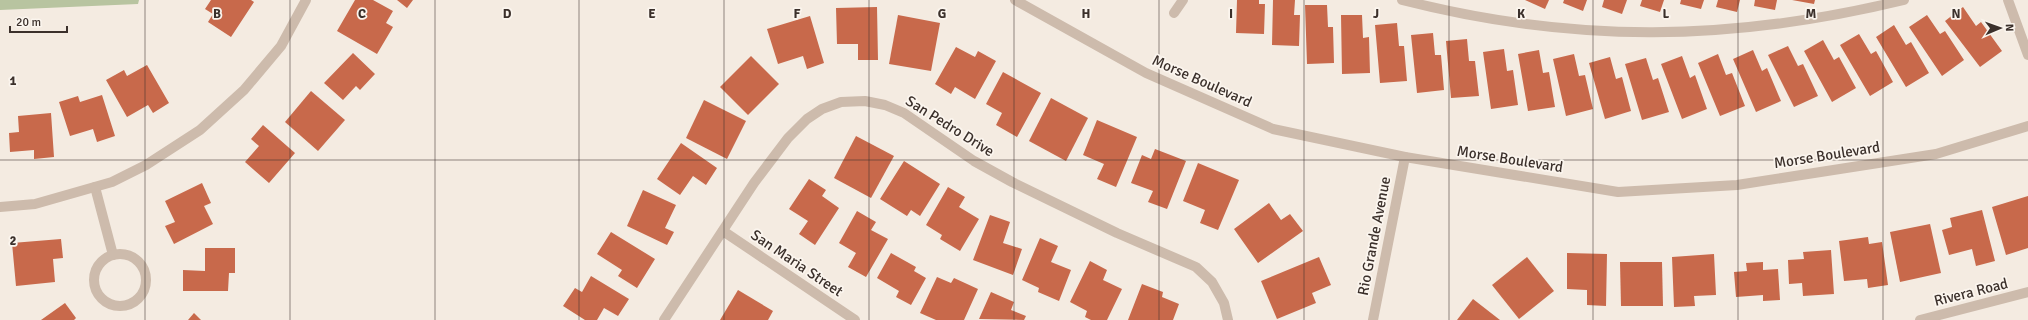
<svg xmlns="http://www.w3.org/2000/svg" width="2028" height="320" viewBox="0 0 2028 320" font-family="Signika,sans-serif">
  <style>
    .green { fill: #b8c4a0 }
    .building { fill: #c8694b }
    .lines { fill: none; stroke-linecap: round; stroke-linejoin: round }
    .minor { stroke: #cdbbac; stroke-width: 10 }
    .tertiary { stroke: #cdbbac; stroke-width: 10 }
    .grid { fill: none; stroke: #3b302b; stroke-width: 1; stroke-opacity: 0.55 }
    .labels { text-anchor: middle; stroke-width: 3.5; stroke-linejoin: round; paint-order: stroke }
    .street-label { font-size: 15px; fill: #3b302b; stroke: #fbf5ee }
    .grid-label { font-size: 13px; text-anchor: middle; font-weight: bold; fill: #3b302b; stroke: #fbf5ee; stroke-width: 3.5; stroke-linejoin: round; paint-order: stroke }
  </style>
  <rect width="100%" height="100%" fill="#f4ebe1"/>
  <!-- green -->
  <polygon class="green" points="0,0 139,0 138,4 0,10"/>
  <!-- building -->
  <g class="building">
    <polygon points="211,0 251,0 254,2 231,37 208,22 213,14 205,9"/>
    <polygon points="355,0 373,0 393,11 386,23 393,27 377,54 337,31"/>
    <polygon points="397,0 413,0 407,8"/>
    <polygon points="1237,0 1259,0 1259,4 1265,4 1264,34 1236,33"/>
    <polygon points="1273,0 1295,0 1294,15 1300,15 1299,46 1272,45"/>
    <polygon points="1525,0 1549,0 1545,9"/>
    <polygon points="1564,0 1587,0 1583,11 1563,3"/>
    <polygon points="1604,0 1627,0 1622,14 1602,7"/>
    <polygon points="1642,0 1664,0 1660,12 1640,6"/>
    <polygon points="1681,0 1704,0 1701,9 1680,4"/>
    <polygon points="1718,0 1740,0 1737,12 1716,7"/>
    <polygon points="1755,0 1777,0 1775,10 1754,6"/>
    <polygon points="1792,0 1815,0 1814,4"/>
    <polygon points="1305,5 1327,5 1328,27 1333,27 1334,63 1307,64"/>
    <polygon points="877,7 878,60 858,60 858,44 837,44 836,8"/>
    <polygon points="1963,7 1976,26 1981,22 2002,51 1980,67 1945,21"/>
    <polygon points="898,15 940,23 931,71 889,64"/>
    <polygon points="1341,15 1362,15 1363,38 1369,37 1370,73 1342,74"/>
    <polygon points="1927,15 1940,34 1945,31 1964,60 1942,76 1909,27"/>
    <polygon points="810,16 824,63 807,69 803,56 778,64 767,29"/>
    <polygon points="1397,23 1399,46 1404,46 1407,81 1380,83 1375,25"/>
    <polygon points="1894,25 1906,45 1911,42 1929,73 1906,87 1876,37"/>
    <polygon points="1433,33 1435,55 1441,55 1444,90 1417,93 1411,35"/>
    <polygon points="1859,34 1871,54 1876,51 1893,82 1870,96 1840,45"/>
    <polygon points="1467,39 1469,61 1475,61 1479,96 1451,98 1446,41"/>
    <polygon points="1823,40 1834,60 1839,57 1856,88 1832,102 1804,51"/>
    <polygon points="1788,46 1798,66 1803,64 1818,96 1794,107 1768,55"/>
    <polygon points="956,47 975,57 978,51 996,61 975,99 955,87 951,94 935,84"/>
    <polygon points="1504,49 1507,71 1513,70 1518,105 1491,109 1483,52"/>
    <polygon points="1539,50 1543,73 1549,72 1555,107 1528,111 1518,54"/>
    <polygon points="1753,50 1762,71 1767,68 1781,101 1756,112 1733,59"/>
    <polygon points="353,53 375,74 360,90 356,86 343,100 324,83"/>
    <polygon points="1574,54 1579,76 1585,75 1593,109 1566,116 1553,59"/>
    <polygon points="1718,54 1726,75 1732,73 1745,106 1720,116 1698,63"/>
    <polygon points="751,56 779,84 748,115 720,87"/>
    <polygon points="1682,56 1690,78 1695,75 1707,109 1682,119 1661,64"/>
    <polygon points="1610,57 1616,79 1622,77 1631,111 1605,119 1589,63"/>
    <polygon points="1646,58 1653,80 1658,78 1669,112 1642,120 1625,64"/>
    <polygon points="147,65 169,103 153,113 148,105 127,117 106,80 124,70 127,76"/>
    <polygon points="1003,72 1041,93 1017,137 996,125 1002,113 986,104"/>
    <polygon points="311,91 345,120 318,151 285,122"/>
    <polygon points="102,95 115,136 97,142 93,129 70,136 59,102 78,96 80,102"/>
    <polygon points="1051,98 1088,118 1066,161 1029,141"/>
    <polygon points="704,100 746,121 727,159 686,138"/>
    <polygon points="51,113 54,157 34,159 34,150 10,152 9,133 19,132 18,116"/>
    <polygon points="1097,120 1137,137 1116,187 1097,179 1104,164 1083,155"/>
    <polygon points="263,125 295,153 269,183 245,162 259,146 251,139"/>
    <polygon points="856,136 894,156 871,198 834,178"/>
    <polygon points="681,143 717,168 706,185 693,176 680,195 657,179"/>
    <polygon points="1155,149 1186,161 1167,209 1148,202 1153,191 1131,183 1142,155 1151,159"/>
    <polygon points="904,161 940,184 920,216 911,210 907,216 880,199"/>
    <polygon points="1198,163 1239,180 1218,230 1200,223 1205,210 1183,201"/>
    <polygon points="809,179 826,190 822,196 839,208 815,245 799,234 808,221 789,209"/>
    <polygon points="202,183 211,203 204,206 213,224 174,244 165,226 175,222 165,201"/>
    <polygon points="948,187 965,197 959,207 979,219 960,251 940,239 942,235 926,225"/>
    <polygon points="643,190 676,205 665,228 674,232 667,245 627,226"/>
    <polygon points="2028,196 2028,248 2006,255 1992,207"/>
    <polygon points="1269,203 1281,220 1290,214 1303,231 1258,263 1234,229"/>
    <polygon points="1982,210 1995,261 1976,266 1972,249 1949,255 1942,230 1952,227 1950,218"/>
    <polygon points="857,211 876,222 871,230 888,239 866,277 848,267 856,253 839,243"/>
    <polygon points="990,215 1010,222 1003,243 1022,249 1013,275 973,260"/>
    <polygon points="1930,224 1941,273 1900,282 1890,232"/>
    <polygon points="611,232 655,259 637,288 618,276 622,270 597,254"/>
    <polygon points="1868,237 1869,244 1882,242 1888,285 1868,288 1867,279 1844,281 1839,241"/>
    <polygon points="1040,238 1058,246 1051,262 1071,270 1059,301 1038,292 1039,288 1022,280"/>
    <polygon points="61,239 63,258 53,259 55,282 16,286 12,243"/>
    <polygon points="205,248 235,248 235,273 229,273 228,291 183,291 183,270 205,271"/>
    <polygon points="1831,250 1834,294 1803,296 1802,283 1789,284 1788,260 1804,259 1803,252"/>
    <polygon points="891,253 916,267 914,271 926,278 911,305 896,297 899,291 877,278"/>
    <polygon points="1567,253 1607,254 1606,306 1587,305 1587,290 1567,289"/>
    <polygon points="1714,254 1716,295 1694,296 1695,306 1674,307 1672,257"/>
    <polygon points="1319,257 1331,285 1312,293 1316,303 1277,319 1261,281"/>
    <polygon points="1527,257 1554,291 1519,319 1492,285"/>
    <polygon points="1090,261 1107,270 1103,280 1122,289 1107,320 1091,320 1085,317 1087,311 1070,302"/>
    <polygon points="1620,262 1662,262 1663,306 1621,306"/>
    <polygon points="1763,262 1763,270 1778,269 1780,300 1763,301 1763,295 1736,297 1734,272 1747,271 1746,263"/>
    <polygon points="591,276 629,299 618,316 604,308 597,320 585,320 563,306 575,288 582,292"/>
    <polygon points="937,277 951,283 954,278 978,289 964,320 936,320 920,313"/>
    <polygon points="1142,284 1163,292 1162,297 1179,304 1173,320 1128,320"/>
    <polygon points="738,290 773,311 768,320 720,320"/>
    <polygon points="991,292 1014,302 1011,310 1026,316 1024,320 979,319"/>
    <polygon points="1473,299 1500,320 1457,320"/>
    <polygon points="65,303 76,318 74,320 41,320"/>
    <polygon points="194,313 201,320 188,320"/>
  </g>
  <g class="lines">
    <!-- minor -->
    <g class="minor">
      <path d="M 1402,0 C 1574,44 1731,42 1904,0"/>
      <polyline points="2008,0 2028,55"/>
      <polyline points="1174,13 1183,0"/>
      <polyline points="95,187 113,255"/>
      <polyline points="0,207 35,204 112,182 146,165 200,130 244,90 281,46 306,0"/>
      <polyline points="723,231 855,320"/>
      <circle cx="120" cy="280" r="26"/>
      <polyline points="664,320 754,183 788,138 807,119 822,109 841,102 865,101 885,105 904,113 974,161 1012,182 1117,233 1196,267 1212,282 1224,303 1228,320"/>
      <polyline points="1920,320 2028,292"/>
    </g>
    <!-- tertiary -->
    <g class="tertiary">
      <polyline points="1015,0 1146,73 1273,129 1405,157 1618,192 1737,185 1936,154 2028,126"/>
      <polyline points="1373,320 1405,157"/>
    </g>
  </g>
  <!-- grid -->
  <path class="grid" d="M 145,0 L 145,320M 290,0 L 290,320M 435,0 L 435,320M 579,0 L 579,320M 724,0 L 724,320M 869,0 L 869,320M 1014,0 L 1014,320M 1159,0 L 1159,320M 1304,0 L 1304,320M 1449,0 L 1449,320M 1593,0 L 1593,320M 1738,0 L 1738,320M 1883,0 L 1883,320M 0,160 L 2028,160"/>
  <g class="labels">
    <!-- street labels -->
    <g class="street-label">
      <text transform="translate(1202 81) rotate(24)" y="5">Morse Boulevard</text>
      <text transform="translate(950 126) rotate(32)" y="5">San Pedro Drive</text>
      <text transform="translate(1827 155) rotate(-9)" y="5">Morse Boulevard</text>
      <text transform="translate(1510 159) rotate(9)" y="5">Morse Boulevard</text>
      <text transform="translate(1374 236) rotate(-79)" y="5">Rio Grande Avenue</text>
      <text transform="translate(797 263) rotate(34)" y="5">San Maria Street</text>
      <text transform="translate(1971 292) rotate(-14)" y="5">Rivera Road</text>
    </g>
  </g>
  <g class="grid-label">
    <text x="217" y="18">B</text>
    <text x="362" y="18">C</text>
    <text x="507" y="18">D</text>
    <text x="652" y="18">E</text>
    <text x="797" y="18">F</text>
    <text x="942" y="18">G</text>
    <text x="1086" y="18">H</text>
    <text x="1231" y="18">I</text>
    <text x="1376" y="18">J</text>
    <text x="1521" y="18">K</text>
    <text x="1666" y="18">L</text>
    <text x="1811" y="18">M</text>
    <text x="1956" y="18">N</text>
    <text x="13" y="85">1</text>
    <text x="13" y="245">2</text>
  </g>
  <!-- north arrow -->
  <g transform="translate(2000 28) rotate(88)" stroke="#fbf5ee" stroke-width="3" paint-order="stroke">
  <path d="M0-3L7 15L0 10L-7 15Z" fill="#3b302b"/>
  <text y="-6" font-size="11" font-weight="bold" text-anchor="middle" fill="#3b302b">N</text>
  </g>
  <!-- scale -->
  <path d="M10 26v6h57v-6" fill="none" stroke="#3b302b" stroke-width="2"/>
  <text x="16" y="26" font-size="12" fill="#3b302b" stroke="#fbf5ee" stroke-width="3" paint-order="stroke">20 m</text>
</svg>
